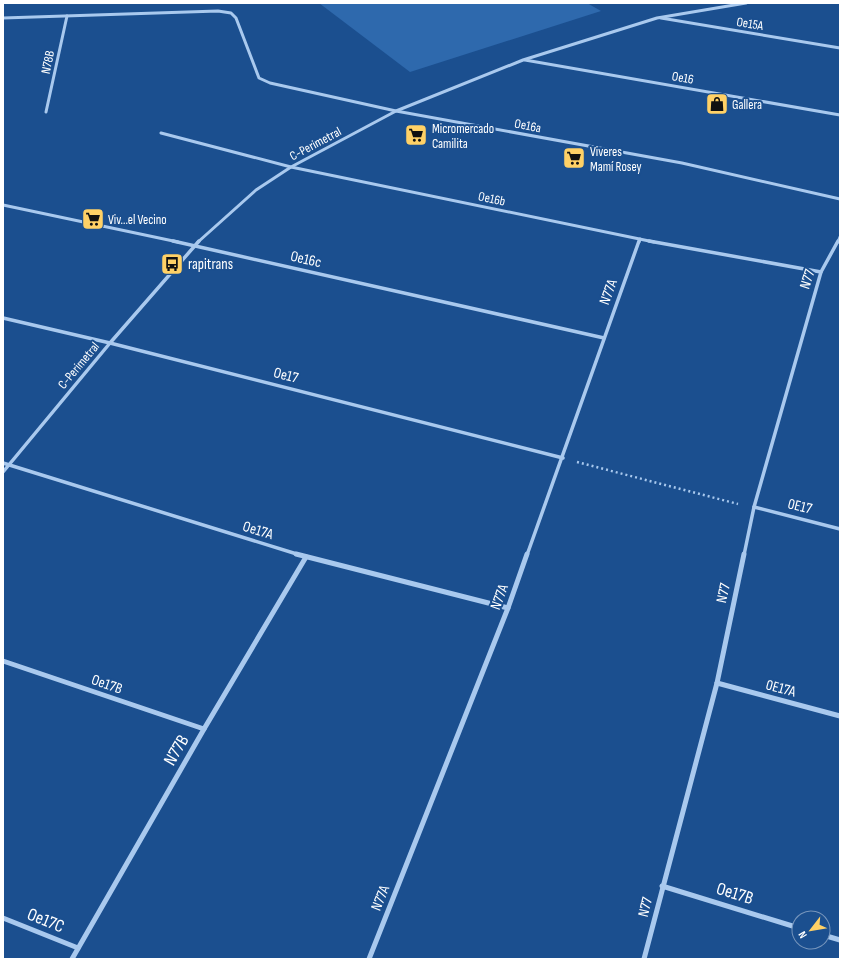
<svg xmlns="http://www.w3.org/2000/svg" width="843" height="962" viewBox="0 0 843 962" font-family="'Sofia Sans Condensed',sans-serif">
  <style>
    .green { fill: #2e69ad }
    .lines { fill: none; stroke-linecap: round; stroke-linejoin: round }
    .path { stroke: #a9c9ee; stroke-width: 2.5; stroke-dasharray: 2 3; stroke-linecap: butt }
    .street-far2 { stroke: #a9c9ee; stroke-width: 3 }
    .street-far1 { stroke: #a9c9ee; stroke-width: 3.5 }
    .street { stroke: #a9c9ee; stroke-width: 5 }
    .labels { text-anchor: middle; stroke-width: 4; stroke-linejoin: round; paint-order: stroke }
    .far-street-label { font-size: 13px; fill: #fff; stroke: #1b4f8f }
    .far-poi-label { font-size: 13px; fill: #fff; stroke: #1b4f8f; text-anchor: start }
    .street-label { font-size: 15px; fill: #fff; stroke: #1b4f8f }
    .poi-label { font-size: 15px; fill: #fff; stroke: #1b4f8f; text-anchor: start }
    .near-street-label { font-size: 18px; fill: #fff; stroke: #1b4f8f }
  </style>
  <rect width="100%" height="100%" fill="#1b4f8f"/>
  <!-- green -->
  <polygon class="green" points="319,3 587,3 601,11 410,72"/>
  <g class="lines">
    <!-- path -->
    <polyline class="path" points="577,462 738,504"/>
    <!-- street-far2 -->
    <g class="street-far2">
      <polyline points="3,18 218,11 231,13 236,18 259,78 270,83 396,111 682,163 840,199"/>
      <polyline points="661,18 840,48"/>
      <polyline points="525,60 840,115"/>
      <polyline points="46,112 67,16"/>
      <polyline points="161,133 291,167 654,242"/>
      <polyline points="3,205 178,242"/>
      <polyline points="198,242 256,190 291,167 396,111 523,60 657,18 746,3"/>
      <polyline points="639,242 640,239"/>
      <polyline points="838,242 840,237"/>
    </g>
    <!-- street-far1 -->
    <g class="street-far1">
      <polyline points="173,241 604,338"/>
      <polyline points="649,241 821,272"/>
      <polyline points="3,318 110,343 563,458"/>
      <polyline points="3,463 300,555"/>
      <polyline points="3,472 110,343 199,241"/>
      <polyline points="754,507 840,529"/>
      <polyline points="527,555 639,241"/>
      <polyline points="744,555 754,507 821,272 838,241"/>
    </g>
    <!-- street -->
    <g class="street">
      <polyline points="296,554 508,608"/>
      <polyline points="3,661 204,729"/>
      <polyline points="717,683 840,716"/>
      <polyline points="662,886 799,928"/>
      <polyline points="3,918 78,948"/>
      <polyline points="823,935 840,940"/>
      <polyline points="72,959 204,729 306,557"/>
      <polyline points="369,959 508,608 527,554"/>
      <polyline points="644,959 717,683 744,554"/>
    </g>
  </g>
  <!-- icons -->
  <defs>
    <g id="shop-square" transform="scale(1.15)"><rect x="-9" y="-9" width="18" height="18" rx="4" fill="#ffd166" stroke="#1b4f8f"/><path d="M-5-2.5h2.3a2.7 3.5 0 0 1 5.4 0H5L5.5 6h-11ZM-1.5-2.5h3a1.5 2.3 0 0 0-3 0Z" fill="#111"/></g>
    <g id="supermarket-square" transform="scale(1.15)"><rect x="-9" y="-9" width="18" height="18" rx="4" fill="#ffd166" stroke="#1b4f8f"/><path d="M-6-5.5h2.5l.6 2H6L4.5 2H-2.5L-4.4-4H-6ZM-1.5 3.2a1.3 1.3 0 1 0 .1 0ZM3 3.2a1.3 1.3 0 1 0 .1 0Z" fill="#111"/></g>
    <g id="bus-square" transform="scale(1.15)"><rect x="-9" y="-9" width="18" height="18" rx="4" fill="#ffd166" stroke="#1b4f8f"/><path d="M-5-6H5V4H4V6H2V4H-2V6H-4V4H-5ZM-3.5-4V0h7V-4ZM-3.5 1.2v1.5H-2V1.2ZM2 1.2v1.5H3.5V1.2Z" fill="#111"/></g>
  </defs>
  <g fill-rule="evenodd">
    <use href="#shop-square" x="717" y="104"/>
    <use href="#supermarket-square" x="416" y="135"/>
    <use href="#supermarket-square" x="574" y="158"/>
    <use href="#supermarket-square" x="93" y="219"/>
    <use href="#bus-square" x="172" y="264"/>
  </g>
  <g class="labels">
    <!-- far-street labels -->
    <g class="far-street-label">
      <text transform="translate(750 23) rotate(9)" y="5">Oe15A</text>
      <text transform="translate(47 62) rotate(-78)" y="5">N78B</text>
      <text transform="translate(683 77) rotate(10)" y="5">Oe16</text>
      <text transform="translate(528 125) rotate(11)" y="5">Oe16a</text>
      <text transform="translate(315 143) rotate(-28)" y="5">C-Perimetral</text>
      <text transform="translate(492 198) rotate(12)" y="5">Oe16b</text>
      <text transform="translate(78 365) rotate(-50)" y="5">C-Perimetral</text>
    </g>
    <!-- far-poi labels -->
    <g class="far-poi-label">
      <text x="732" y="109">Gallera</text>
      <text x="432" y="133">Micromercado<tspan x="432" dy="15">Camilita</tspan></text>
      <text x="590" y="156">Viveres<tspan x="590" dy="15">Mamí Rosey</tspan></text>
      <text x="108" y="224">Viv...el Vecino</text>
    </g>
    <!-- street labels -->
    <g class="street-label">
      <text transform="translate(306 259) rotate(13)" y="5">Oe16c</text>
      <text transform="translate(807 279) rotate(-72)" y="5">N77</text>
      <text transform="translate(608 292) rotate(-70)" y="5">N77A</text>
      <text transform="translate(286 375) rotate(14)" y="5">Oe17</text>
      <text transform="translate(800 506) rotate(14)" y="5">0E17</text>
      <text transform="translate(258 530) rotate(17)" y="5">Oe17A</text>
      <text transform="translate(723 593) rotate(-78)" y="5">N77</text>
      <text transform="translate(499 597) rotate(-70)" y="5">N77A</text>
      <text transform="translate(107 684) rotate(19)" y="5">Oe17B</text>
      <text transform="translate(781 688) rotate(15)" y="5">0E17A</text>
      <text transform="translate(380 898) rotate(-68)" y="5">N77A</text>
      <text transform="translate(645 907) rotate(-76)" y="5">N77</text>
    </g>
    <!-- poi labels -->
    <g class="poi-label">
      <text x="188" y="269">rapitrans</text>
    </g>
    <!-- near-street labels -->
    <g class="near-street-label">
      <text transform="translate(176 750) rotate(-60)" y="6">N77B</text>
      <text transform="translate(735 893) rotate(17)" y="6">Oe17B</text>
      <text transform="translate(46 920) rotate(22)" y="6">Oe17C</text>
    </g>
  </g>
  <!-- border -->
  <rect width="843" height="962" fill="none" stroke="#ffffff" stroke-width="8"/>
  <!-- north arrow -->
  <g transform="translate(811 930) rotate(239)"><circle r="19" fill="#1b4f8f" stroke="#7695bc"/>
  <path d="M0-3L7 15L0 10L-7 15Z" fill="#ffd166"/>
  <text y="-6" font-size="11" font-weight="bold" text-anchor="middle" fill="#ffffff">N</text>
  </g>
</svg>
